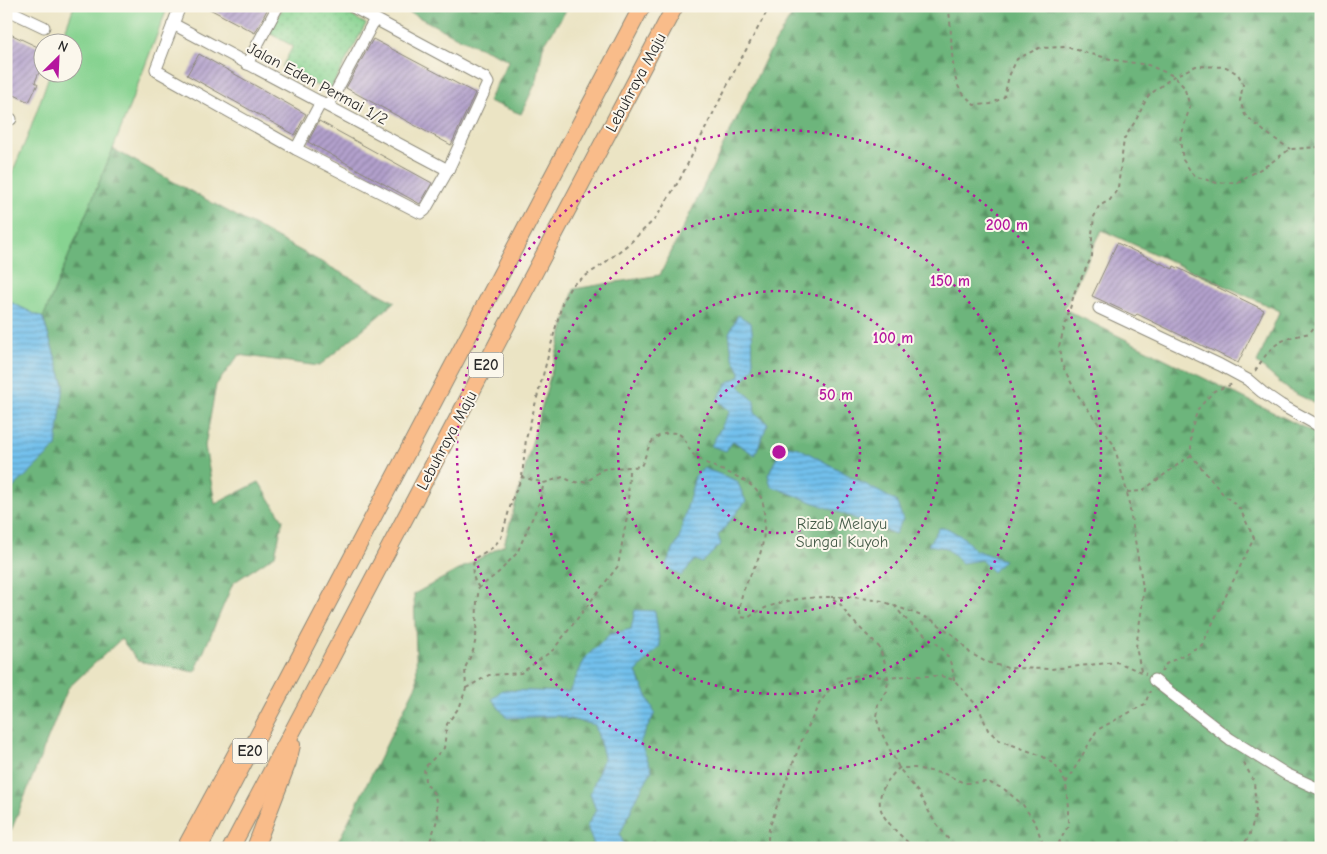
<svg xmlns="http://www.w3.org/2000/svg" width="1327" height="854" viewBox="0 0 1327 854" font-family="'Comic Neue',sans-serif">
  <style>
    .grass { fill: #87d391; stroke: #597f5e }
    .forest { fill: url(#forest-firs); stroke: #4c7053 }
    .park { fill: url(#park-dots); stroke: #597f5e }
    .water { fill: url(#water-rules); stroke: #4e768c }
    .building { fill: url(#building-hatch) }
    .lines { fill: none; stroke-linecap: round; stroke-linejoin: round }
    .minor-casing { stroke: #8b8878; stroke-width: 13 }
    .highway-casing { stroke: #8b8878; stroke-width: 18 }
    .path { stroke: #8b8878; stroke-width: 2; stroke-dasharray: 4 4; stroke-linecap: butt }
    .minor { stroke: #fff; stroke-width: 11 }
    .highway { stroke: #f9bc8a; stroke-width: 16 }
    .ring { fill: none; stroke: #b5179e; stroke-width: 2.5; stroke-dasharray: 2.5 5 }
    .labels { text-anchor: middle; stroke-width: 4; stroke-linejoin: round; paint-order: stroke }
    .shield { fill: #fbf7ec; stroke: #696865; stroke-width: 1 }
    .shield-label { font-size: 15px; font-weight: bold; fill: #2b2b2b }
    .street-label { font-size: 16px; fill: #2b2b2b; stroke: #fbf7ec }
    .park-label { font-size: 16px; fill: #475d4a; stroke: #fbf7ec }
    .centre { fill: #b5179e; stroke: #fbf7ec; stroke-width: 2.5 }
    .ring-label { font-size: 15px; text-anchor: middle; font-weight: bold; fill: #b5179e; stroke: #fbf7ec; stroke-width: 4; stroke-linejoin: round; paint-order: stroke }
  </style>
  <defs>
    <pattern id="forest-firs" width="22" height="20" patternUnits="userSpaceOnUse" patternTransform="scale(1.25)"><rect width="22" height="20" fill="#6db57b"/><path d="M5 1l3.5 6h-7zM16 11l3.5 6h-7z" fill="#5a9365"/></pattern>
    <pattern id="park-dots" width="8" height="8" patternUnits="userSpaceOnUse" patternTransform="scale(1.25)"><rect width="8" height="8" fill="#87d391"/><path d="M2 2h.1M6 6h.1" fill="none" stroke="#75b57d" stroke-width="1.8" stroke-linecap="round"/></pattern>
    <pattern id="water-rules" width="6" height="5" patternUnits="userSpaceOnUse" patternTransform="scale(1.25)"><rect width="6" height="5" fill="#72c0ec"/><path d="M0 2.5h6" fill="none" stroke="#5e9cbf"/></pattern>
    <pattern id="building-hatch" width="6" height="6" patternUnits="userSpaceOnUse" patternTransform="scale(1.25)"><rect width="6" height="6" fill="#b2a0cc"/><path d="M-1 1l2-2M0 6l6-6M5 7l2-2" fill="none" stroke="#9183a6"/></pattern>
  </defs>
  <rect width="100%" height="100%" fill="#fbf7ec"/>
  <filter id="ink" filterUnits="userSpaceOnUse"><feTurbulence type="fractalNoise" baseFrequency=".02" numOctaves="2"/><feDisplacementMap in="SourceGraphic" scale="10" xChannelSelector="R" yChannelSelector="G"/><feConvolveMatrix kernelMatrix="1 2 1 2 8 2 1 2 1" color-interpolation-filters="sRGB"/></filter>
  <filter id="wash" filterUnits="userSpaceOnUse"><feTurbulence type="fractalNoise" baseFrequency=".0096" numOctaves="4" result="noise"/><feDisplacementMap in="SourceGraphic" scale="20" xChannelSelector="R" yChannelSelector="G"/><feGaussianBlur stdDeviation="1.12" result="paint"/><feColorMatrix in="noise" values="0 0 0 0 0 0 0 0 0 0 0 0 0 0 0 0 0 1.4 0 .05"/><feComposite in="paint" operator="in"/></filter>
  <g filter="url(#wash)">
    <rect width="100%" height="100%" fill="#ebe4c4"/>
    <!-- grass -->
    <polygon class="grass" points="74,6 168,6 113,149 43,318 6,300 6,187 29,133 50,73 72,72 72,42 61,42"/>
    <!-- forest -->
    <g class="forest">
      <polygon points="397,6 569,6 543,46 537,80 521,114 488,101 509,60 459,38"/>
      <polygon points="797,6 1321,6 1321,406 1290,391 1257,363 1280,311 1102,230 1064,309 1321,436 1321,848 335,848 417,683 414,594 504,545 574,289 660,275 766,58"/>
      <polygon points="113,149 395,302 319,366 239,355 216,385 205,446 215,504 259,482 283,520 275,555 233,583 195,672 138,661 121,639 68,688 11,831 6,835 6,476 13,488 64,385 43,318"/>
    </g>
    <!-- park -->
    <polygon class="park" points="283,6 334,6 366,24 329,92 282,67 293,46 269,33"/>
    <!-- water -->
    <g class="water">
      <polygon points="6,300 43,318 64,385 56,447 13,488 6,476"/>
      <path d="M 738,315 L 751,323 C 754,338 751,351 754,367 L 739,386 L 754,401 L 755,413 L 768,423 L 755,455 L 733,441 L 726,451 L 711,446 L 730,411 L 717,400 L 727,383 L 740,376 L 740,372 L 732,356 L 729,333 Z"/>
      <polygon points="783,445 799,448 896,501 903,519 895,534 771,486 768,475"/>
      <polygon points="704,468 737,481 746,501 718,536 721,544 702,563 695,560 681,576 665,566 679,539 695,476"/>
      <polygon points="939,528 947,528 964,538 975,550 1004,560 993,572 981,560 962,563 946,548 928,545"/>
      <polygon points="635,610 655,611 660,646 636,672 655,713 640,742 652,770 637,797 620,834 625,848 595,848 587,826 596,810 590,794 604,757 595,725 557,716 507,718 492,699 502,690 569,692 586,657 610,634 631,629"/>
    </g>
    <g id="blocks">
      <!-- building -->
      <g class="building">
        <polygon points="204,6 269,6 255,33"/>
        <polygon points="6,32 42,49 42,65 35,82 38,84 29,102 6,91"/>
        <polygon points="373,39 475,93 451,145 346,88"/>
        <polygon points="199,54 306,114 295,135 187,75"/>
        <polygon points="319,121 432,183 420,204 308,142"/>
        <polygon points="1117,243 1173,269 1174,266 1264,310 1238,363 1137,314 1135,316 1092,296"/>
      </g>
    </g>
  </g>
  <g filter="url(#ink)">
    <use href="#blocks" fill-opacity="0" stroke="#8b8878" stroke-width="1"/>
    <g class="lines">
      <!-- minor casing -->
      <g class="minor-casing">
        <g id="minor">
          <polyline points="180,6 156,69 157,71 296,149 421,213 425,210 448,170 488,83 485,78 351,6"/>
          <polyline points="6,9 44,27"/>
          <polyline points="173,24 448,170"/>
          <polyline points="247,64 278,6"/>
          <polyline points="328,106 375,19"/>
          <polyline points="6,117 11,119"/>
          <polyline points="296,149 321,102"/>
          <polyline points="1099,308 1220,365 1248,380 1262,392 1281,405 1321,427"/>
          <polyline points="1154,680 1230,739 1286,774 1321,790"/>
        </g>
      </g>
      <!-- highway casing -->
      <g class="highway-casing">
        <g id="highway">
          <polyline points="185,848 239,748"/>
          <polyline points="199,848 642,6"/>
          <polyline points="231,848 675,6"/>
          <polyline points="255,848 288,762 292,745"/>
        </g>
      </g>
      <!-- path -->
      <g class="path">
        <path d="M 948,6 C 953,28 949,75 961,91 C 965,96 970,100 974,105 L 991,104 L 1004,97 L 1009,76 L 1017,59 L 1039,48 L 1066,47 L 1114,60 L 1148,65 L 1174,76 L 1184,87 L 1190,106 L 1180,140 L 1183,160 L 1194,176 L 1217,183 L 1238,182 L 1269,164 L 1290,149 L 1321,147"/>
        <path d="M 1255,371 C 1273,343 1277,340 1310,333 L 1321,316"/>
        <polyline points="522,477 526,439 563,300 572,285 602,265 631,242 656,218 680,179 735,70 770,6"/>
        <polyline points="1127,492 1142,491 1191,455"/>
        <path d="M 479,588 C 472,577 471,571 475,558 L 492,548 L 501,538 L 513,497 L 522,477 L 544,483"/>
        <polyline points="831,597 854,597 882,601 932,620 956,637 970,653 986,662 1008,668 1051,669 1117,662 1146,674"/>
        <path d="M 894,605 C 899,611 904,618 910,623 C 933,643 951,646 954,680"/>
        <polyline points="1141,671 1136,647 1142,607 1143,588 1127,492 1114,445 1077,394 1061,363 1059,347 1075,291 1092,256 1092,234 1094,217 1099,206 1110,200 1118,188 1124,139 1136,120 1148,96 1174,76 1196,66 1226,67 1238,74 1243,84 1240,101 1245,115 1265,132 1290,149"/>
        <polyline points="1161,672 1166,664 1202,645 1254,538 1240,509 1223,494 1191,455 1191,431 1198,409 1214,391 1233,384"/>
        <polyline points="466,688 489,675 521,673 553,650 618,566 628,511 629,468"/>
        <polyline points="1066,783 1097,730 1145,704 1150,691"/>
        <path d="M 428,848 L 438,817 L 435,795 L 425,782 L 424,768 L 444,748 L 447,724 L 460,706 L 466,688 L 465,668 L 473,651 L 476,638 L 477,601 L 479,588 L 499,572 L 517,553 L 539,503 L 544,483 L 563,477 C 573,483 582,485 592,478 C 595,476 598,472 601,470 C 609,467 629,468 641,466 C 649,451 647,437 668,433 C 687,430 684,446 694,455 C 716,474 763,475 764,511 C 765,525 764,544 759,557 C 751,576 736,596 741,617 L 748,618 C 770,601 804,597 831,597 L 841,605 L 848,616 L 879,647 L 885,663 L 888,678 L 887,691 L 878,705 L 876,717 L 881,732 L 899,768 L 918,792 L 933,819 L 949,840 L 949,848"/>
        <polyline points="767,848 769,829 779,800 801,742 819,704 832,686 845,678 864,674 888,678 906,676 941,676 954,680 979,708 988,730 999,740 1042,756 1055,765 1066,783 1068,808 1068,826 1056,848"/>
        <path d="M 914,848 C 883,819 863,804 899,768 L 915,768 L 945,774 L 964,783 L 988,782 L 1004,789 L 1023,805 L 1036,824 L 1044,848"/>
        <polyline points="1240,848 1249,837 1256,812 1254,781 1242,760"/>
      </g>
      <!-- minor -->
      <use href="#minor" class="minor"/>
      <!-- highway -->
      <use href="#highway" class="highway"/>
    </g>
  </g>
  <!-- distance rings -->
  <g class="ring">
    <circle cx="779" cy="452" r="81"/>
    <circle cx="779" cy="452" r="161"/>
    <circle cx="779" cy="452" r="242"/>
    <circle cx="779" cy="452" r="322"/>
  </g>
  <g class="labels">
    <!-- shield labels -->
    <g class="shield">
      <rect x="468.5" y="352.5" width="35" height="25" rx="4"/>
      <rect x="232.5" y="738.5" width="35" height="25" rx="4"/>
    </g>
    <g class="shield-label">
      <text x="486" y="370">E20</text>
      <text x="250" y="756">E20</text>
    </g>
    <!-- street labels -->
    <g class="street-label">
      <text transform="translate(635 82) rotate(-62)" y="6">Lebuhraya Maju</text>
      <text transform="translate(318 83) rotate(28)" y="6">Jalan Eden Permai 1/2</text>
      <text transform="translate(446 440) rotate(-62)" y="6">Lebuhraya Maju</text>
    </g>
    <!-- park labels -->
    <g class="park-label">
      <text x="842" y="529">Rizab Melayu<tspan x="842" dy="18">Sungai Kuyoh</tspan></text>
    </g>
  </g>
  <circle cx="779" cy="452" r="8" class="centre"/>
  <g class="ring-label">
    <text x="1007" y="230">200 m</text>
    <text x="950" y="286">150 m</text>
    <text x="893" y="343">100 m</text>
    <text x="836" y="400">50 m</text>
  </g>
  <!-- margin -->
  <rect width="1327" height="854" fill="none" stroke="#fbf7ec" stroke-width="25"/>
  <!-- north arrow -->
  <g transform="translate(58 58) rotate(24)"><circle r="24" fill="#fbf7ec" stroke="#a8a59f"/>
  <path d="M0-4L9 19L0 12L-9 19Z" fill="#b5179e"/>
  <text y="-8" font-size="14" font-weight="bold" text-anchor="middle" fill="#2b2b2b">N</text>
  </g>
</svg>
